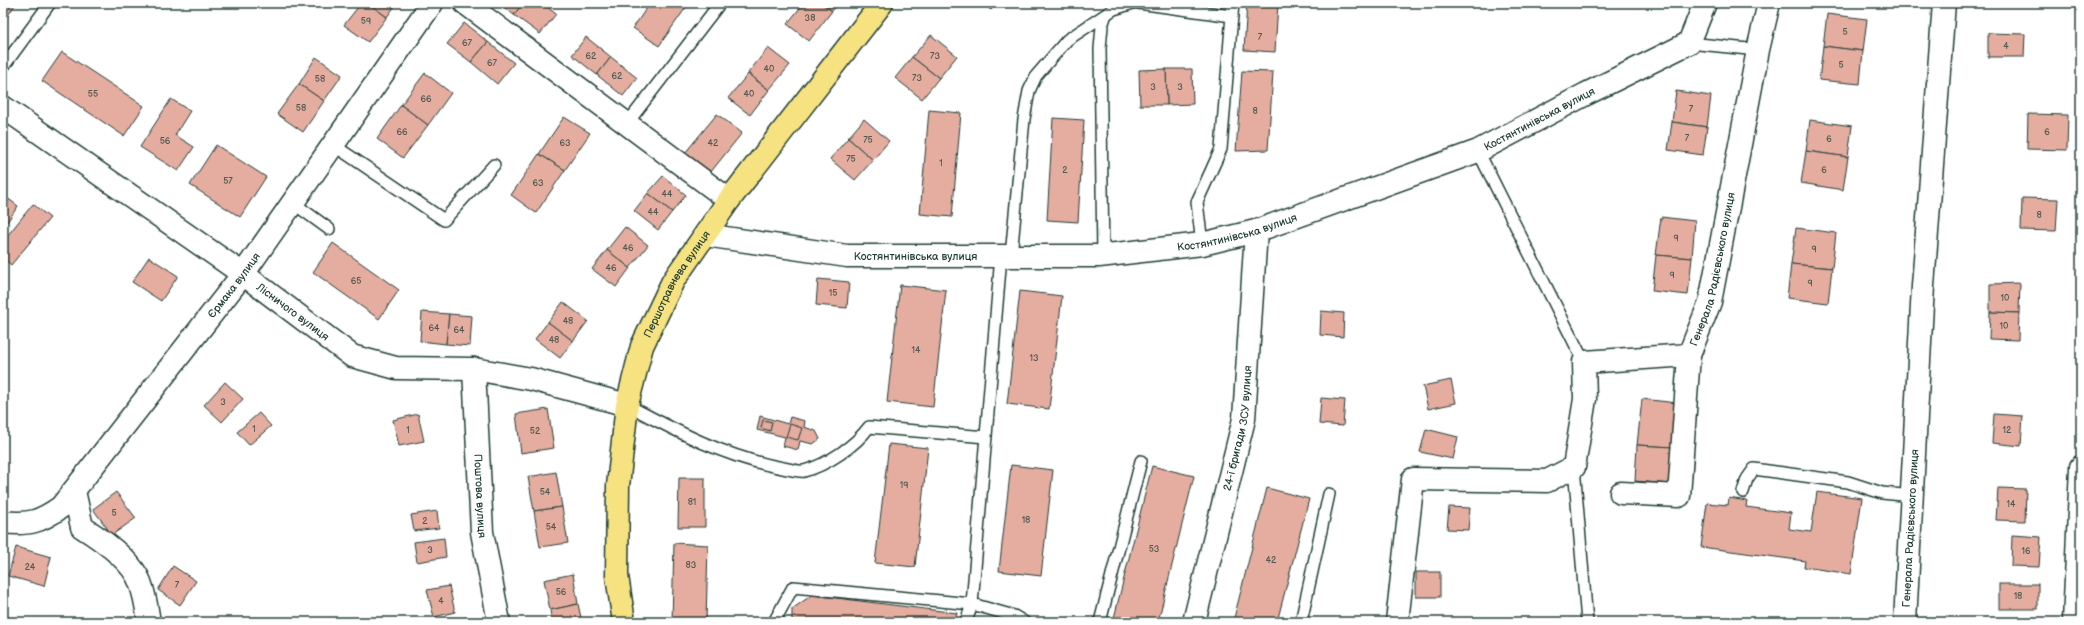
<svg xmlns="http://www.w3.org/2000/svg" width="2084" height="625" viewBox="0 0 2084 625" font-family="'Balsamiq Sans',sans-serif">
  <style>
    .building { fill: #e5aca0; stroke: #1f3d34 }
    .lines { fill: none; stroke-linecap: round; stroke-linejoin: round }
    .service-casing { stroke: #1f3d34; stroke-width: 14 }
    .minor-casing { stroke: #1f3d34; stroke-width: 25 }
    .tertiary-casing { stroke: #1f3d34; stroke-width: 25 }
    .primary-casing { stroke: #1f3d34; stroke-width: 25 }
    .service { stroke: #fff; stroke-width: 11 }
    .minor { stroke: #fff; stroke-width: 22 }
    .tertiary { stroke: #fff; stroke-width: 22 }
    .primary { stroke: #f7e281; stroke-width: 22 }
    .labels { text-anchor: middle; stroke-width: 3; stroke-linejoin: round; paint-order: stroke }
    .number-label { font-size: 9px; fill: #50594f }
    .street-label { font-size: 11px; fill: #1f3d34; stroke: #fff }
  </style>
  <rect width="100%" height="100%" fill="#fff"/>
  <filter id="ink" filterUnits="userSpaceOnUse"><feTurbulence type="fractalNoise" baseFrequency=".025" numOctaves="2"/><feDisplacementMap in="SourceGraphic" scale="8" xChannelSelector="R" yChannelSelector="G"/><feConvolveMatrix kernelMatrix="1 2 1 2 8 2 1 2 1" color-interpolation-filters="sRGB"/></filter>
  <g filter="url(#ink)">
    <!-- building -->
    <g class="building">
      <polygon points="3,3 16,3 3,23"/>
      <polygon points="361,3 368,3 387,17 368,42 344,25"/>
      <polygon points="368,3 397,3 387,17"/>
      <polygon points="499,3 523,3 514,15"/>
      <polygon points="523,3 542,3 556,14 540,34 514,15"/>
      <polygon points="650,3 689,3 659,46 633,28"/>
      <polygon points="804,3 821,3 832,11 809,41 787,24"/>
      <polygon points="821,3 839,3 832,11"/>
      <polygon points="981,3 996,3 991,10"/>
      <polygon points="1247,3 1278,3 1275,52 1244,50"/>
      <polygon points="1827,14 1867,19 1863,51 1823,46"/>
      <polygon points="464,23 488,42 471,62 447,44"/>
      <polygon points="1988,33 2025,34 2024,57 1988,57"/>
      <polygon points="931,35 957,56 939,78 912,57"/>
      <polygon points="586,37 611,57 597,75 572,55"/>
      <polygon points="488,42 514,63 497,84 471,62"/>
      <polygon points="1823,46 1863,51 1860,84 1819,80"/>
      <polygon points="768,48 790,65 769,90 748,73"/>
      <polygon points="62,52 144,106 124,136 42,81"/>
      <polygon points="316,57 342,75 324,101 299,84"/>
      <polygon points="611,57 637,78 623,96 597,75"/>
      <polygon points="912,57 939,78 922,99 895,78"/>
      <polygon points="1166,69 1192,69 1193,104 1167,105"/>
      <polygon points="1166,69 1167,105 1140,105 1139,70"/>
      <polygon points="1242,71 1273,72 1268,150 1236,151"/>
      <polygon points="425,73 451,93 428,125 401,105"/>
      <polygon points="748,74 769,90 750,115 728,98"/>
      <polygon points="299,84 324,101 303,132 277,114"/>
      <polygon points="1676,91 1711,96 1707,127 1672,122"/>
      <polygon points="171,99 190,111 175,135 194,147 178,171 140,147"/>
      <polygon points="401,105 428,125 403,158 377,139"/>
      <polygon points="929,110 961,113 952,217 920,214"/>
      <polygon points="717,114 742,133 710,173 685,153"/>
      <polygon points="2028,114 2068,115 2067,150 2027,149"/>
      <polygon points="564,117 590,133 565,170 539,154"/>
      <polygon points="1053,118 1084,120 1078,222 1047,220"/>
      <polygon points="864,119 889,141 873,160 848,138"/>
      <polygon points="1810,120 1852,126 1848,157 1806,151"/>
      <polygon points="1672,122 1707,127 1703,155 1668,150"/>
      <polygon points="848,138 873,160 855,180 830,159"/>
      <polygon points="216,145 266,177 240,217 190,185"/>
      <polygon points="1806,151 1848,157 1843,190 1801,183"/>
      <polygon points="539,154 565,170 536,213 511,195"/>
      <polygon points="663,176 686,195 672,212 648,193"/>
      <polygon points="648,193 672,212 658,230 634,211"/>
      <polygon points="3,195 18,206 3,228"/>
      <polygon points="2022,198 2058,199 2056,231 2021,230"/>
      <polygon points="33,204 50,218 11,265 3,258 3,241"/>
      <polygon points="1661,217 1695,221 1692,258 1656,255"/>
      <polygon points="625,227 648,245 630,268 607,250"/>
      <polygon points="1796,228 1836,233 1832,268 1791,264"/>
      <polygon points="333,243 399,290 379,319 313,272"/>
      <polygon points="607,250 630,268 616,287 592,269"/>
      <polygon points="1656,255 1692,258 1688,295 1652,291"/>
      <polygon points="149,257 178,276 161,301 132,282"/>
      <polygon points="1791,264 1832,268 1828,303 1787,298"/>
      <polygon points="818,279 849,282 847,308 816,305"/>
      <polygon points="2020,283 2019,313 1990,312 1990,284"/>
      <polygon points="900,285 946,290 933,407 887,402"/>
      <polygon points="1020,291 1062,296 1049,409 1007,404"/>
      <polygon points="563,302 588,321 573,341 548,322"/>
      <polygon points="1321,311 1344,313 1343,337 1320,335"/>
      <polygon points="422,312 449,314 446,344 420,341"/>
      <polygon points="1990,312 2019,313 2018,340 1989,339"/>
      <polygon points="449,314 472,316 470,346 446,344"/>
      <polygon points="548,322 573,341 560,358 535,339"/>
      <polygon points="1451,380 1456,403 1428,409 1423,386"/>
      <polygon points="225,382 243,399 222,422 204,405"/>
      <polygon points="1321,398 1345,400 1343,426 1319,424"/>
      <polygon points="1642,399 1677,403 1673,447 1637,445"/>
      <polygon points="548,409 554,448 521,453 516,414"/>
      <polygon points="259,413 271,426 249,445 237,432"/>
      <polygon points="418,414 424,441 399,446 393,420"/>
      <polygon points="1994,414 2023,416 2021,446 1992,443"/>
      <polygon points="760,416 788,424 790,417 805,421 804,427 816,431 820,439 813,444 800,441 798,450 783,446 785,437 757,430"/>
      <polygon points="763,420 772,422 770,431 761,428"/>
      <polygon points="790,424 802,428 798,440 786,437"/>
      <polygon points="1426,429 1458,437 1453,459 1420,452"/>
      <polygon points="889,444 928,448 915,567 875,563"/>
      <polygon points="1637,445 1673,447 1670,484 1635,481"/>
      <polygon points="1011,465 1053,470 1041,576 999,571"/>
      <polygon points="1152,466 1194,476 1158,622 1113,622"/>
      <polygon points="556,472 562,507 534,511 528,477"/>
      <polygon points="679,478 705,478 705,527 678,527"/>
      <polygon points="1267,488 1309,499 1277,622 1233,622"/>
      <polygon points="1998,488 2026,489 2025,521 1996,520"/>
      <polygon points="116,492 136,518 112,535 93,509"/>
      <polygon points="1817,492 1862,498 1851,574 1804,567 1805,561 1701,547 1707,503 1728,505 1729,498 1747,501 1746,507 1791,513 1789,529 1811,532"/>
      <polygon points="562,507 568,543 540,547 534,511"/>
      <polygon points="1449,507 1470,508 1468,530 1447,529"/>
      <polygon points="437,511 439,528 414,531 411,515"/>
      <polygon points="2012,535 2041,537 2039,567 2011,566"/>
      <polygon points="444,538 446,557 417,562 414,542"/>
      <polygon points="674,543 708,545 706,622 672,622"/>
      <polygon points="16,547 51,557 44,586 8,576"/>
      <polygon points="173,566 196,581 180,605 158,590"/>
      <rect x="1416" y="572" width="24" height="25"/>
      <polygon points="573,574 578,604 550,610 544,580"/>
      <rect x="1999" y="584" width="39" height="25"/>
      <polygon points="449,586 455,612 434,617 427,590"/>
      <polygon points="812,595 957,613 955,622 792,622 792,609"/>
      <polygon points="578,604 582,622 552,622 550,610"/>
    </g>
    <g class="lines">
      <!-- service casing -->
      <g class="service-casing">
        <g id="service">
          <polyline points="1138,3 1232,16"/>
          <polyline points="1689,43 1758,50"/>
          <polyline points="3,67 50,3"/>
          <polyline points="626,125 720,3"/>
          <polyline points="332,144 444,220 494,165"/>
          <polyline points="1478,151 1584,362"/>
          <polyline points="292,202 329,229"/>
          <polyline points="1202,244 1197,202 1221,149 1233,3"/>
          <polyline points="1011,256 1024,119 1029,91 1036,76 1067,40 1114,9 1133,3"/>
          <polyline points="1103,256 1100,49 1102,26 1105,17"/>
          <path d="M 627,405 C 676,431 727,458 783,468 C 789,469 798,472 804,471 C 827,465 855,446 869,427 L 986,437"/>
          <polyline points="1574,467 1587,622"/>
          <polyline points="1743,492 1747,479 1754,469 1848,482 1882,493 1913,496"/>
          <polyline points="774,622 793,587 972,604 1014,616 1024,622"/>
          <polyline points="966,622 972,604 1001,256"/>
          <polyline points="1100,622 1141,461"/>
          <polyline points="1301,622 1329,494"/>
        </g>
      </g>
      <!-- minor casing -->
      <g class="minor-casing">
        <g id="minor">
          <polyline points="465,3 729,200"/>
          <path id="s1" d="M 3,107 L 243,274 L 352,356 L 396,368 L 474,369 L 531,379 L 627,405"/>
          <path id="s2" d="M 705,235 L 847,256 L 1099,256 L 1202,244 L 1256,231 L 1478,151 L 1586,94 L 1689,43 L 1705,3"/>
          <path id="s3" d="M 474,369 L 482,532 L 499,622"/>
          <path d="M 74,491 L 82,527 C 101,539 132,561 140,582 C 145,595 147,609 149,622"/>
          <polyline points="1621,493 1679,496 1689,355"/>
          <path id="s4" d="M 3,522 C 29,525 40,522 61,507 L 243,274 L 432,3"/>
          <path id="s5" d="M 1194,622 L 1244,419 L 1256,231"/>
          <path id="s6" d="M 1397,622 L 1413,479 L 1547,481 L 1574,467 L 1585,399 L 1584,362 L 1689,355 L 1710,302 L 1758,50 L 1769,3"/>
          <polyline points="2074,622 2081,467"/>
        </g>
      </g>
      <!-- tertiary casing -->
      <g class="tertiary-casing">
        <g id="tertiary">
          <path id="s7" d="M 1905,622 L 1923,286 L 1944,3"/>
        </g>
      </g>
      <!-- primary casing -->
      <g class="primary-casing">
        <g id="primary">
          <path id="s8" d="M 624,622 L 617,576 L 618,486 L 627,405 L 642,346 L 673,281 L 729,200 L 882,3"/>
        </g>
      </g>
      <!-- service -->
      <use href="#service" class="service"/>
      <!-- minor -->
      <use href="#minor" class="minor"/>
      <!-- tertiary -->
      <use href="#tertiary" class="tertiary"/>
      <!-- primary -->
      <use href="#primary" class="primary"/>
    </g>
  </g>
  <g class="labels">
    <!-- number labels -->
    <g class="number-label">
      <text x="810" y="21">38</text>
      <text x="366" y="24">59</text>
      <text x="1845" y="35">5</text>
      <text x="1260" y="40">7</text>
      <text x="467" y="46">67</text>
      <text x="2006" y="49">4</text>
      <text x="591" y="59">62</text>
      <text x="935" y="59">73</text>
      <text x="492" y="66">67</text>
      <text x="1841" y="68">5</text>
      <text x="769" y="72">40</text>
      <text x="617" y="79">62</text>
      <text x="917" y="81">73</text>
      <text x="320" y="82">58</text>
      <text x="1153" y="90">3</text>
      <text x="1180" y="90">3</text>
      <text x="93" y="97">55</text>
      <text x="749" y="97">40</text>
      <text x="426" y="102">66</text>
      <text x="301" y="111">58</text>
      <text x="1691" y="112">7</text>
      <text x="1255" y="114">8</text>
      <text x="402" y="135">66</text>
      <text x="2047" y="135">6</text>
      <text x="1687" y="141">7</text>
      <text x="1829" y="142">6</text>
      <text x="868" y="143">75</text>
      <text x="165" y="144">56</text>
      <text x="565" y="146">63</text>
      <text x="713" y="146">42</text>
      <text x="851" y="162">75</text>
      <text x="941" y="166">1</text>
      <text x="1065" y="173">2</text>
      <text x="1824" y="173">6</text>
      <text x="228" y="184">57</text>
      <text x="538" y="186">63</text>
      <text x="667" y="197">44</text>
      <text x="653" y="215">44</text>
      <text x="2039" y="218">8</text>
      <text x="1676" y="241">9</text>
      <text x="628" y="251">46</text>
      <text x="1814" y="252">9</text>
      <text x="611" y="271">46</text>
      <text x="1672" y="278">9</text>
      <text x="356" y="284">65</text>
      <text x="1810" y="286">9</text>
      <text x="833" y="296">15</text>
      <text x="2005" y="301">10</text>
      <text x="568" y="324">48</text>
      <text x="2004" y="329">10</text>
      <text x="434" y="331">64</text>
      <text x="459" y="333">64</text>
      <text x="554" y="343">48</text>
      <text x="916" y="353">14</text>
      <text x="1034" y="361">13</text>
      <text x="223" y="405">3</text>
      <text x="254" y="432">1</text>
      <text x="408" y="433">1</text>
      <text x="2007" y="433">12</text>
      <text x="535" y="434">52</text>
      <text x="904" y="488">19</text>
      <text x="545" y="495">54</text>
      <text x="692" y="505">81</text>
      <text x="2011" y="507">14</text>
      <text x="114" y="516">5</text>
      <text x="1026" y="523">18</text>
      <text x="425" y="524">2</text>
      <text x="551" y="530">54</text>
      <text x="1154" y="552">53</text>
      <text x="430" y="553">3</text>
      <text x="2026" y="554">16</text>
      <text x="1271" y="563">42</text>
      <text x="691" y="568">83</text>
      <text x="30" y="570">24</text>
      <text x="177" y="588">7</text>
      <text x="561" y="595">56</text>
      <text x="2018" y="599">18</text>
      <text x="441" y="604">4</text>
    </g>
    <!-- street labels -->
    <g class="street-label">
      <text dy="4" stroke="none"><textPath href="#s2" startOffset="860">Костянтинівська вулиця</textPath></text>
      <text dy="4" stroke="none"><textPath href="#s2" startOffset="536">Костянтинівська вулиця</textPath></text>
      <text dy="4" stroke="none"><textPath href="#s2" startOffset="212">Костянтинівська вулиця</textPath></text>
      <text dy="4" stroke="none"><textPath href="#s6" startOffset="609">Генерала Радієвського вулиця</textPath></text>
      <text dy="4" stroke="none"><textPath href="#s4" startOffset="343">Єрмака вулиця</textPath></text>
      <text dy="4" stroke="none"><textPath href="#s8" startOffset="350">Першотравнева вулиця</textPath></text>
      <text dy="4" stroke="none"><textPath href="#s1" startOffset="355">Лісничого вулиця</textPath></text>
      <text dy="4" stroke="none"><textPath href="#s5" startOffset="199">24-ї бригади ЗСУ вулиця</textPath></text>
      <text dy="4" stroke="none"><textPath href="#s3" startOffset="127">Поштова вулиця</textPath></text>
      <text dy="4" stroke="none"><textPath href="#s7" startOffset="94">Генерала Радієвського вулиця</textPath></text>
    </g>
  </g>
  <!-- margin -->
  <rect width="2084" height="625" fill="none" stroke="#fff" stroke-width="16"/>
  <rect x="8" y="8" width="2068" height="609" fill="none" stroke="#1f3d34" stroke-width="1.5" filter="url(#ink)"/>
</svg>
